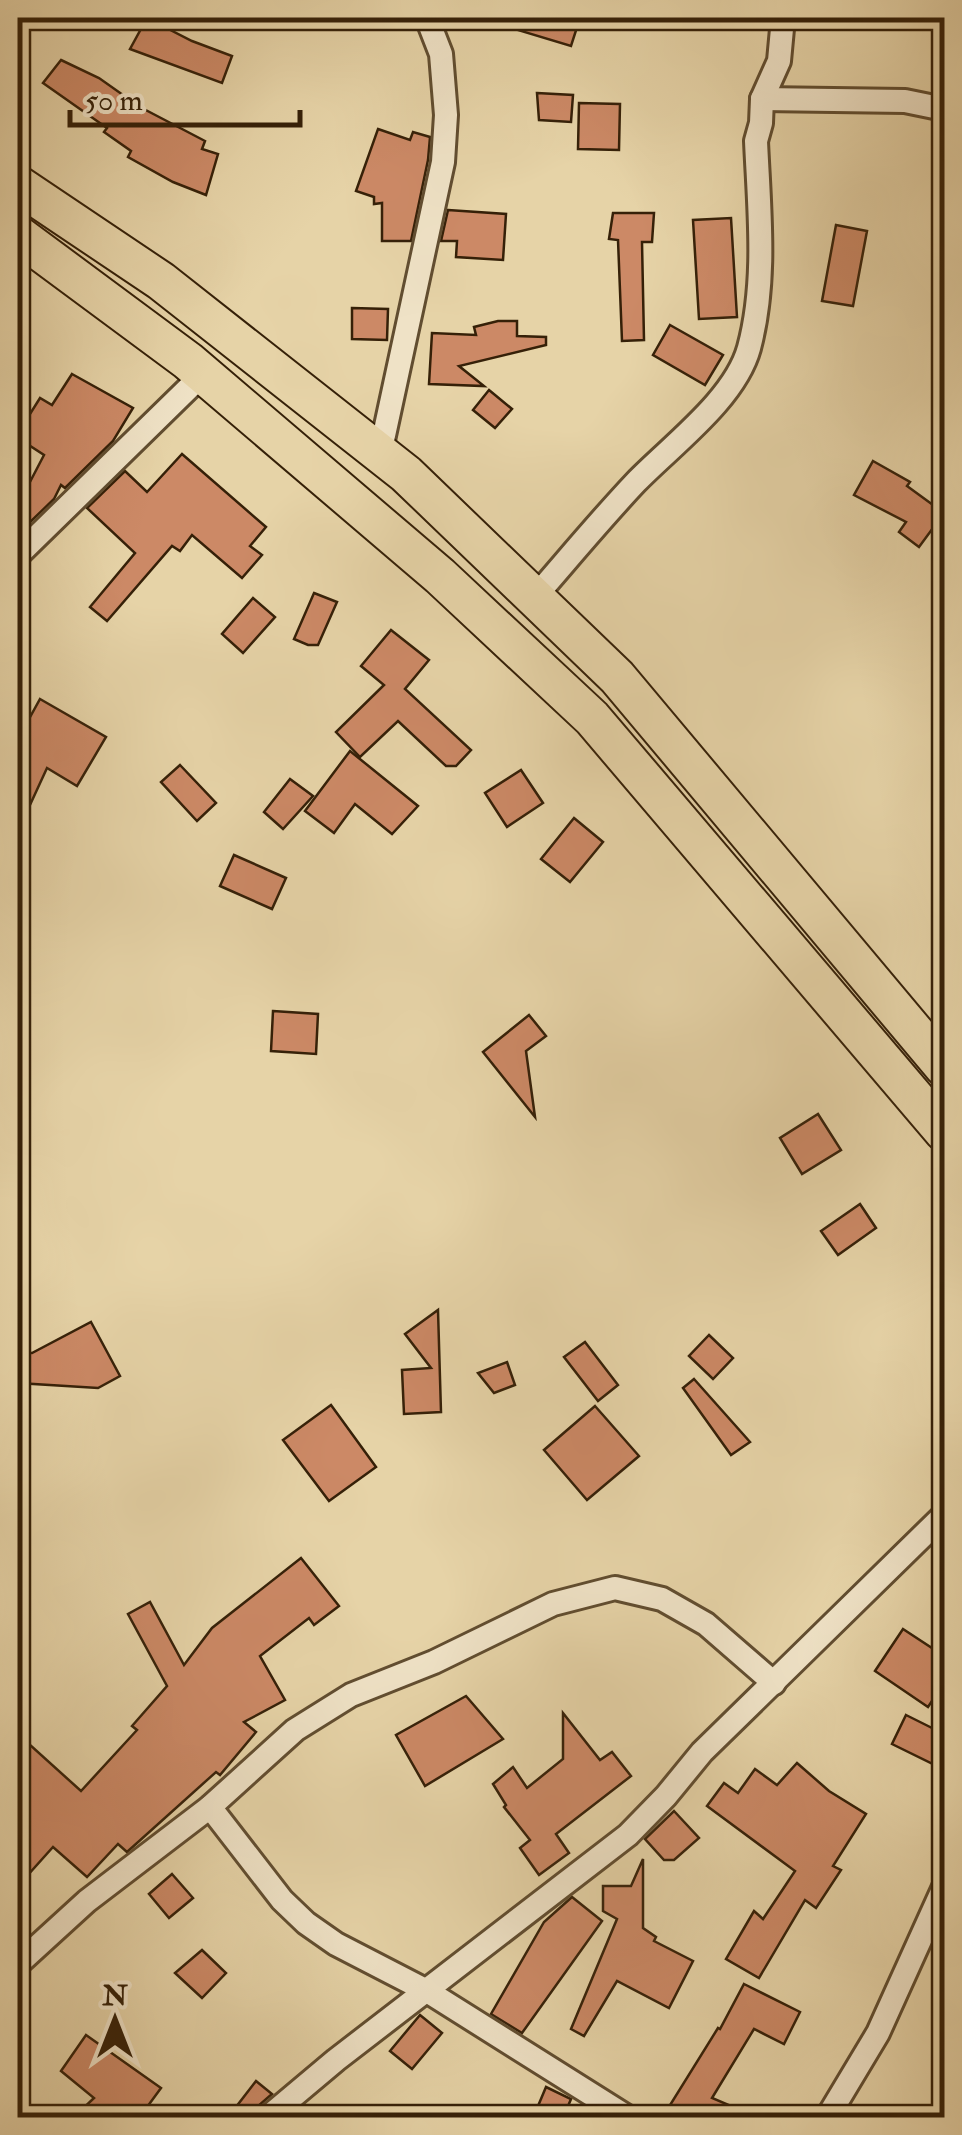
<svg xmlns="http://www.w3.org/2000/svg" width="962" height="2135" viewBox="0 0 962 2135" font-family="'IM FELL Double Pica',serif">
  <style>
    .building { fill: #cc8966; stroke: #352008; stroke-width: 2.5 }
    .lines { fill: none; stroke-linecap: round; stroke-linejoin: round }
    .minor-casing { stroke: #614d30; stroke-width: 28 }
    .primary-casing { stroke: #352008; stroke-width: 42 }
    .minor { stroke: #efe2c6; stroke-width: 22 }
    .primary { stroke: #e6d3a7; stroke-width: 38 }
  </style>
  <rect width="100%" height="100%" fill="#e6d3a7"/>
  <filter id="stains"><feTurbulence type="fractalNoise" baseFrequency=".002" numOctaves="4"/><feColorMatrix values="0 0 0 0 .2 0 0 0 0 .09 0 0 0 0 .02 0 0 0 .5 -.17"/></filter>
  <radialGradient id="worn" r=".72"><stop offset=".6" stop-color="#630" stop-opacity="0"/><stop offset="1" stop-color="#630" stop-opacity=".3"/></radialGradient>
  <!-- building -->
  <g class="building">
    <polygon points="147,18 192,41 232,56 222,83 130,49"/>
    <polygon points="499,18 580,18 571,46 498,24"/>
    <polygon points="61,60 99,78 140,107 205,141 202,149 218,154 206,195 173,182 128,157 131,151 104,132 107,128 43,83"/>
    <polygon points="537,93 573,95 571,122 539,120"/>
    <polygon points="579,103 620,104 619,150 578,149"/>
    <polygon points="378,129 410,140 413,132 430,137 428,160 411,241 382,241 382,203 374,204 374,197 356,191"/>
    <polygon points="448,210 506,214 503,260 456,257 457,241 441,241"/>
    <polygon points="613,213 654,213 652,242 642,242 644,340 622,341 618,240 609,239"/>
    <polygon points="731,218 737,317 699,319 693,220"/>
    <polygon points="836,225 867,231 853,306 822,301"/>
    <polygon points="352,308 388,309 387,340 352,339"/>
    <polygon points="498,321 517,321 517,336 546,337 546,345 459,366 484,386 429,384 432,333 476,335 474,327"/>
    <polygon points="670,325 723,355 705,385 653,355"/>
    <polygon points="72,374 133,408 113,441 65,488 61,485 54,499 25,527 18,523 18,505 44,455 18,438 18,433 40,398 52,405"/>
    <polygon points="489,390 512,409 495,428 473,410"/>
    <polygon points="182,454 266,527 250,546 262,555 242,578 192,535 180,551 172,546 107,621 90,607 135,553 87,508 125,471 147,492"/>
    <polygon points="873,461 910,482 907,486 944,513 919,547 899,532 906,522 854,495"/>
    <polygon points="314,593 337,602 318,645 308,645 294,639"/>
    <polygon points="253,598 275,617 243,653 222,634"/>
    <polygon points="391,630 429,660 405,689 471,750 456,766 446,766 398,721 360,757 336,732 384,685 361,666"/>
    <polygon points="40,699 106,737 77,786 47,768 18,831 18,739"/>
    <polygon points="350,751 418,806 392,834 355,804 334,833 305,811"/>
    <polygon points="180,765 216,803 197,821 161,782"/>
    <polygon points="521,770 543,803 507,827 485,793"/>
    <polygon points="290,779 313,796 283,829 264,812"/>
    <polygon points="574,818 603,842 570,882 541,859"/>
    <polygon points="234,855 286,878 272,909 220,886"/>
    <polygon points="273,1011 318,1014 316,1054 271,1051"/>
    <polygon points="529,1015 546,1036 526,1051 535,1117 483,1052"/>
    <polygon points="818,1114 841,1150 802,1174 780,1138"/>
    <polygon points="860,1204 876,1228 838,1255 821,1231"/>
    <polygon points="438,1310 441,1412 404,1414 402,1370 431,1368 405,1334"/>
    <polygon points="91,1322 120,1376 98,1388 18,1383 18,1352 32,1353"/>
    <polygon points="709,1335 733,1358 713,1379 689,1356"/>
    <polygon points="585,1342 618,1385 598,1401 564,1357"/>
    <polygon points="507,1362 515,1385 494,1393 478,1373"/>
    <polygon points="694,1379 750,1442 731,1455 683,1388"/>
    <polygon points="331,1405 376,1467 329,1501 283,1440"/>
    <polygon points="595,1406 639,1456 587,1500 544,1450"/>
    <polygon points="301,1558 339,1606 314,1625 309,1618 260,1656 285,1700 244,1722 256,1732 220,1775 216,1772 127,1852 118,1844 87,1877 53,1847 18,1886 18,1734 81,1791 137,1730 132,1726 167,1686 128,1614 150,1602 184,1665 212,1628"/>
    <polygon points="903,1629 944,1656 944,1683 928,1707 875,1671"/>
    <polygon points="466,1696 503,1739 425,1786 396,1735"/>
    <polygon points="563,1713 600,1760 612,1752 631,1776 556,1834 569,1853 539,1875 520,1848 530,1840 504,1807 506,1805 493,1784 513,1767 527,1788 563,1759"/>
    <polygon points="906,1715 944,1734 944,1751 937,1766 892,1744"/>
    <polygon points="797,1763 829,1791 866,1814 833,1866 841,1870 816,1908 805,1900 759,1978 726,1959 754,1911 763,1919 795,1871 707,1806 724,1783 738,1793 755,1769 777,1785"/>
    <polygon points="674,1811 699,1838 674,1860 664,1860 645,1839"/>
    <polygon points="643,1859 643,1928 656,1937 654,1941 693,1961 669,2008 617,1981 584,2036 571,2029 617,1919 603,1911 603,1886 631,1886"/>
    <polygon points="172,1874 193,1898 169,1918 149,1894"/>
    <polygon points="572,1897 602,1921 522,2033 491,2014 544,1922"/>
    <polygon points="202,1950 226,1973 202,1998 175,1973"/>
    <polygon points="744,1984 800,2012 784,2044 754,2029 712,2098 759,2118 662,2118 718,2028 720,2029"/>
    <polygon points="420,2015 442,2033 412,2069 390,2051"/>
    <polygon points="86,2035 161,2088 139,2118 73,2118 94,2098 61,2071"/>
    <polygon points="256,2081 272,2094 257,2107 252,2118 247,2118 236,2107"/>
    <polygon points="546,2087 571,2099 563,2118 533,2118"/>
  </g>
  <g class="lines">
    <!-- minor casing -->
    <g class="minor-casing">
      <g id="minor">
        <polyline points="762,99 905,101 944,109"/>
        <polyline points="380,454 443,162 446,115 441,54 427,18"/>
        <polyline points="18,555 203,374"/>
        <path d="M 534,598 C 568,559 601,519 636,482 C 672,445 735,399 749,348 C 767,281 759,209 756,141 L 761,123 L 762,99 L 779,61 L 783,18"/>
        <polyline points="210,1807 282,1900 306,1923 336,1944 427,1991 629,2118"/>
        <polyline points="18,1964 87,1901 210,1807 295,1730 351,1695 434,1662 553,1604 615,1588 662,1599 706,1624 774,1683"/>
        <polyline points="267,2118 336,2060 628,1835 666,1796 702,1752 944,1515"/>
        <polyline points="827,2118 878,2033 944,1887"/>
      </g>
    </g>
    <!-- primary casing -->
    <g class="primary-casing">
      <g id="primary">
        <polyline points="18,185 161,281 406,474 617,677 944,1067"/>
        <polyline points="18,235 188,361 440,576 592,718 944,1132"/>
      </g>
    </g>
    <!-- minor -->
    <use href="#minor" class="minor"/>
    <!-- primary -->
    <use href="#primary" class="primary"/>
  </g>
  <!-- margin -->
  <rect width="962" height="2135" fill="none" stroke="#e6d3a7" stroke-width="60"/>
  <rect x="20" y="20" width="922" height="2095" fill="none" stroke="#352008" stroke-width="5"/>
  <rect x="30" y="30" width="902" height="2075" fill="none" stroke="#352008" stroke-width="2.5"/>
  <!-- north arrow -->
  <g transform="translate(115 2020)" stroke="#efe2c6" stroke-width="8" paint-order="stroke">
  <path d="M0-8L18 38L0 25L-18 38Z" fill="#352008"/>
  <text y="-15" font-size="28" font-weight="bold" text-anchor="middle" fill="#352008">N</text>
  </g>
  <!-- scale -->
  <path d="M70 110v15h230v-15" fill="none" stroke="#352008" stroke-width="5"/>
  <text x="85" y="110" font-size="30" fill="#352008" stroke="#efe2c6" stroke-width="8" paint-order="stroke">50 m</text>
  <rect width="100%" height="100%" filter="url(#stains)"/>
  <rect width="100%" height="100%" fill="url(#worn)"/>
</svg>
